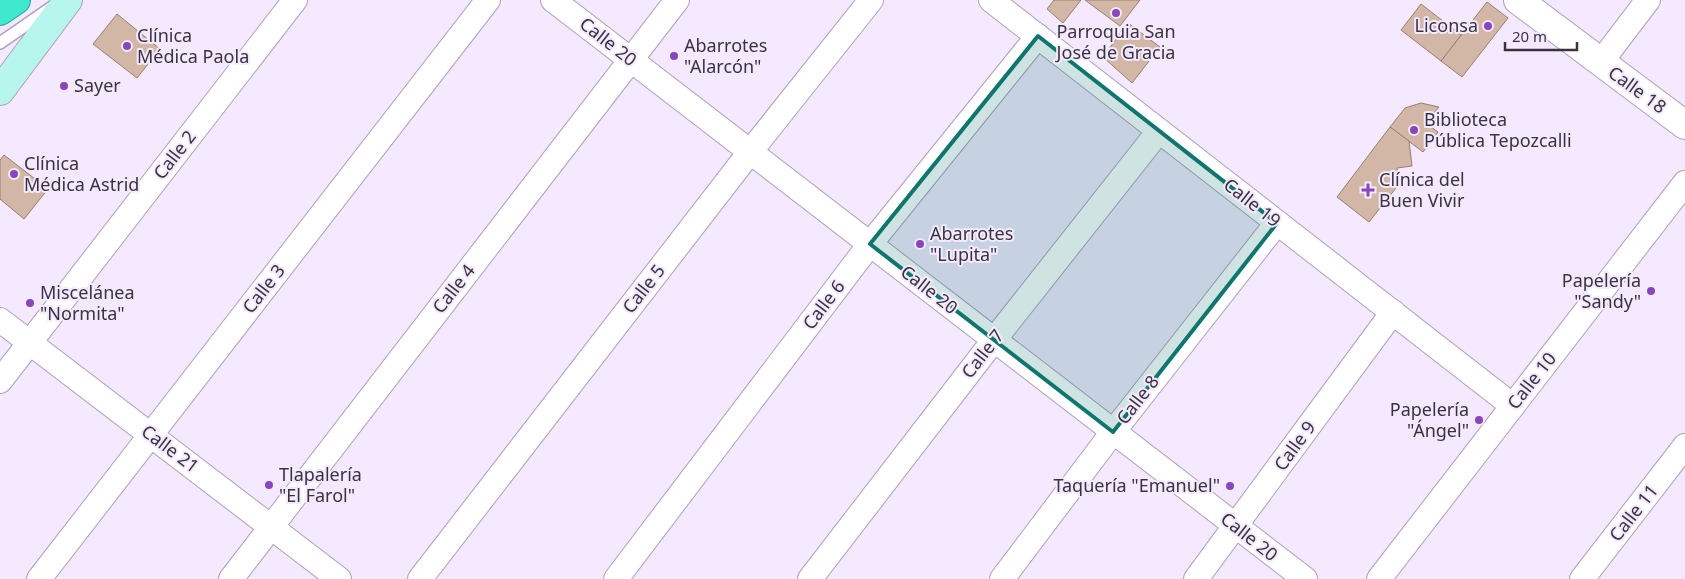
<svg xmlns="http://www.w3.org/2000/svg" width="1685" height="579" viewBox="0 0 1685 579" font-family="'Noto Sans',sans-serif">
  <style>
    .building { fill: #d2b6a6; stroke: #9a7f70 }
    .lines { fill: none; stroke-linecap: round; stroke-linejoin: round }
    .service-casing { stroke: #aea0ba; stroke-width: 14 }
    .minor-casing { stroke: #aea0ba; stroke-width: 26 }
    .tertiary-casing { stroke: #aea0ba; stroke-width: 30 }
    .secondary-casing { stroke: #aea0ba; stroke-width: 30 }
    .trunk-casing { stroke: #1ea593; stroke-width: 30 }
    .service { stroke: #fff; stroke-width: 11 }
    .minor { stroke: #fff; stroke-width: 24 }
    .tertiary { stroke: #fff; stroke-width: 28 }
    .secondary { stroke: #b7f6ec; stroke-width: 28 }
    .trunk { stroke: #40e8ce; stroke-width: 28 }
    .marked { fill: #0f766e; fill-opacity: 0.2; stroke: #0f766e; stroke-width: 4; stroke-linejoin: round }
    .poi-dot { fill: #8846ba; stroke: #f4e9ff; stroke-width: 2 }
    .labels { text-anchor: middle; stroke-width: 4; stroke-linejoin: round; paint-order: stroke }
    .poi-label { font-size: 18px; fill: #39333e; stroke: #f4e9ff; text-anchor: start }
    .street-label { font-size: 18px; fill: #39333e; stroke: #f4e9ff }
  </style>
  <rect width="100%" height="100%" fill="#f4e9ff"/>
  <!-- building -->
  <g class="building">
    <polygon points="1054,0 1081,0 1063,23 1047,9"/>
    <polygon points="1085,0 1140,0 1120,26"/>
    <polygon points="1487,2 1508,18 1462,77 1441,61"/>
    <polygon points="1421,4 1461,35 1441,61 1401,30"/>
    <polygon points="117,14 160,49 137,78 93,44"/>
    <polygon points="1128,23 1160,47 1132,83 1103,57"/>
    <polygon points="1421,103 1439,107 1426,123 1438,132 1423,152 1390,127 1405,108"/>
    <polygon points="1390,127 1409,141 1412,166 1397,168 1400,183 1369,222 1337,197"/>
    <polygon points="4,155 48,189 24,219 0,199 0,160"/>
  </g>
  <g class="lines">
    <!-- service casing -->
    <g class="service-casing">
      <polyline id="service" points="0,43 52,7"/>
    </g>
    <!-- minor casing -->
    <g class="minor-casing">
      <g id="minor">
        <polyline points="553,0 1305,579"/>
        <polyline points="991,0 1513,406"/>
        <polyline points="1600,63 1648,0"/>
        <polyline points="0,320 339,579"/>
        <polyline points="0,381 295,0"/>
        <polyline points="39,579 488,0"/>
        <polyline points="231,579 677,0"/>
        <polyline points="420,579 750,152 871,0"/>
        <polyline points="616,579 870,244 1038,36"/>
        <polyline points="810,579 994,340 1159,131"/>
        <polyline points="1002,579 1113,432 1277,223"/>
        <polyline points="1196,579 1393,312"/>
        <polyline points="1379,579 1685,183"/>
        <polyline points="1582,579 1685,446"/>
      </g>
    </g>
    <!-- tertiary casing -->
    <g class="tertiary-casing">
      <polyline id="tertiary" points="1518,0 1685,125"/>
    </g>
    <!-- secondary casing -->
    <g class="secondary-casing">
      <polyline id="secondary" points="0,91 68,0"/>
    </g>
    <!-- trunk casing -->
    <g class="trunk-casing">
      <polyline id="trunk" points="0,11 16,0"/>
    </g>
    <!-- service -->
    <use href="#service" class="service"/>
    <!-- minor -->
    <use href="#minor" class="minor"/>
    <!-- tertiary -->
    <use href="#tertiary" class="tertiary"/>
    <!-- secondary -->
    <use href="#secondary" class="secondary"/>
    <!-- trunk -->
    <use href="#trunk" class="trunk"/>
  </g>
  <!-- marked area -->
  <path class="marked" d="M 1038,36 L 1277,223 L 1113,432 L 870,244 Z"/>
  <!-- markers -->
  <g class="poi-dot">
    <circle cx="1116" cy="13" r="5"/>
    <circle cx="1488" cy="26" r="5"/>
    <circle cx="127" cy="46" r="5"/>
    <circle cx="674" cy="56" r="5"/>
    <circle cx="64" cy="86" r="5"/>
    <circle cx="1414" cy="130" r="5"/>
    <circle cx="14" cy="174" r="5"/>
    <path d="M1365.5 182.5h5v5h5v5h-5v5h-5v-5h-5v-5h5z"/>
    <circle cx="920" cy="244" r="5"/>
    <circle cx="1651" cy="291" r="5"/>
    <circle cx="30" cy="303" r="5"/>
    <circle cx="1479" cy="420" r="5"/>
    <circle cx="269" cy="485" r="5"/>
    <circle cx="1230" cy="486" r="5"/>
  </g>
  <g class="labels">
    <!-- poi labels -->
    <g class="poi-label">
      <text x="1478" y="32" text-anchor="end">Liconsa</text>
      <text x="1116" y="38" text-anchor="middle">Parroquia San<tspan x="1116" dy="21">José de Gracia</tspan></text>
      <text x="137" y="42">Clínica<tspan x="137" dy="21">Médica Paola</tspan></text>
      <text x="684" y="52">Abarrotes<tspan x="684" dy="21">"Alarcón"</tspan></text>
      <text x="74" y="92">Sayer</text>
      <text x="1424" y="126">Biblioteca<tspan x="1424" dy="21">Pública Tepozcalli</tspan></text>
      <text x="24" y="170">Clínica<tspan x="24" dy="21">Médica Astrid</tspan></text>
      <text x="1379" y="186">Clínica del<tspan x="1379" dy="21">Buen Vivir</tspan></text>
      <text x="930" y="240">Abarrotes<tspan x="930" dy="21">"Lupita"</tspan></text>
      <text x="1641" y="287" text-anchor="end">Papelería<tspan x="1641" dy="21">"Sandy"</tspan></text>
      <text x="40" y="299">Miscelánea<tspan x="40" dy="21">"Normita"</tspan></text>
      <text x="1469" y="416" text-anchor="end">Papelería<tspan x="1469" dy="21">"Ángel"</tspan></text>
      <text x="279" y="481">Tlapalería<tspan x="279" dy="21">"El Farol"</tspan></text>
      <text x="1220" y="492" text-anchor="end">Taquería "Emanuel"</text>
    </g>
    <!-- street labels -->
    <g class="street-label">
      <text transform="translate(608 42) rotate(38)" y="6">Calle 20</text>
      <text transform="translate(1637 90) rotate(36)" y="6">Calle 18</text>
      <text transform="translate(175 155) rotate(-52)" y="6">Calle 2</text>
      <text transform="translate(1252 203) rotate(38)" y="6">Calle 19</text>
      <text transform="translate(264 289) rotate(-52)" y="6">Calle 3</text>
      <text transform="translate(454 289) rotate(-52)" y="6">Calle 4</text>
      <text transform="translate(644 289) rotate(-52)" y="6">Calle 5</text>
      <text transform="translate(929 290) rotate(38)" y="6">Calle 20</text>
      <text transform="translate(824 305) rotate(-53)" y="6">Calle 6</text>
      <text transform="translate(983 354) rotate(-52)" y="6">Calle 7</text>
      <text transform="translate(1532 381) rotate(-52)" y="6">Calle 10</text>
      <text transform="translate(1138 400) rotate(-52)" y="6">Calle 8</text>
      <text transform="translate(1295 446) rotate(-54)" y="6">Calle 9</text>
      <text transform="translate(170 449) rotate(37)" y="6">Calle 21</text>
      <text transform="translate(1634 513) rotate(-52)" y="6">Calle 11</text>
      <text transform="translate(1249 537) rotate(38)" y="6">Calle 20</text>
    </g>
  </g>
  <!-- scale -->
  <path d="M1505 42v8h72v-8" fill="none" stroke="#39333e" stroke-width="2.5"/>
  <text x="1512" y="42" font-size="15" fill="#39333e" stroke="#f4e9ff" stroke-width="4" paint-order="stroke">20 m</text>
</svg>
